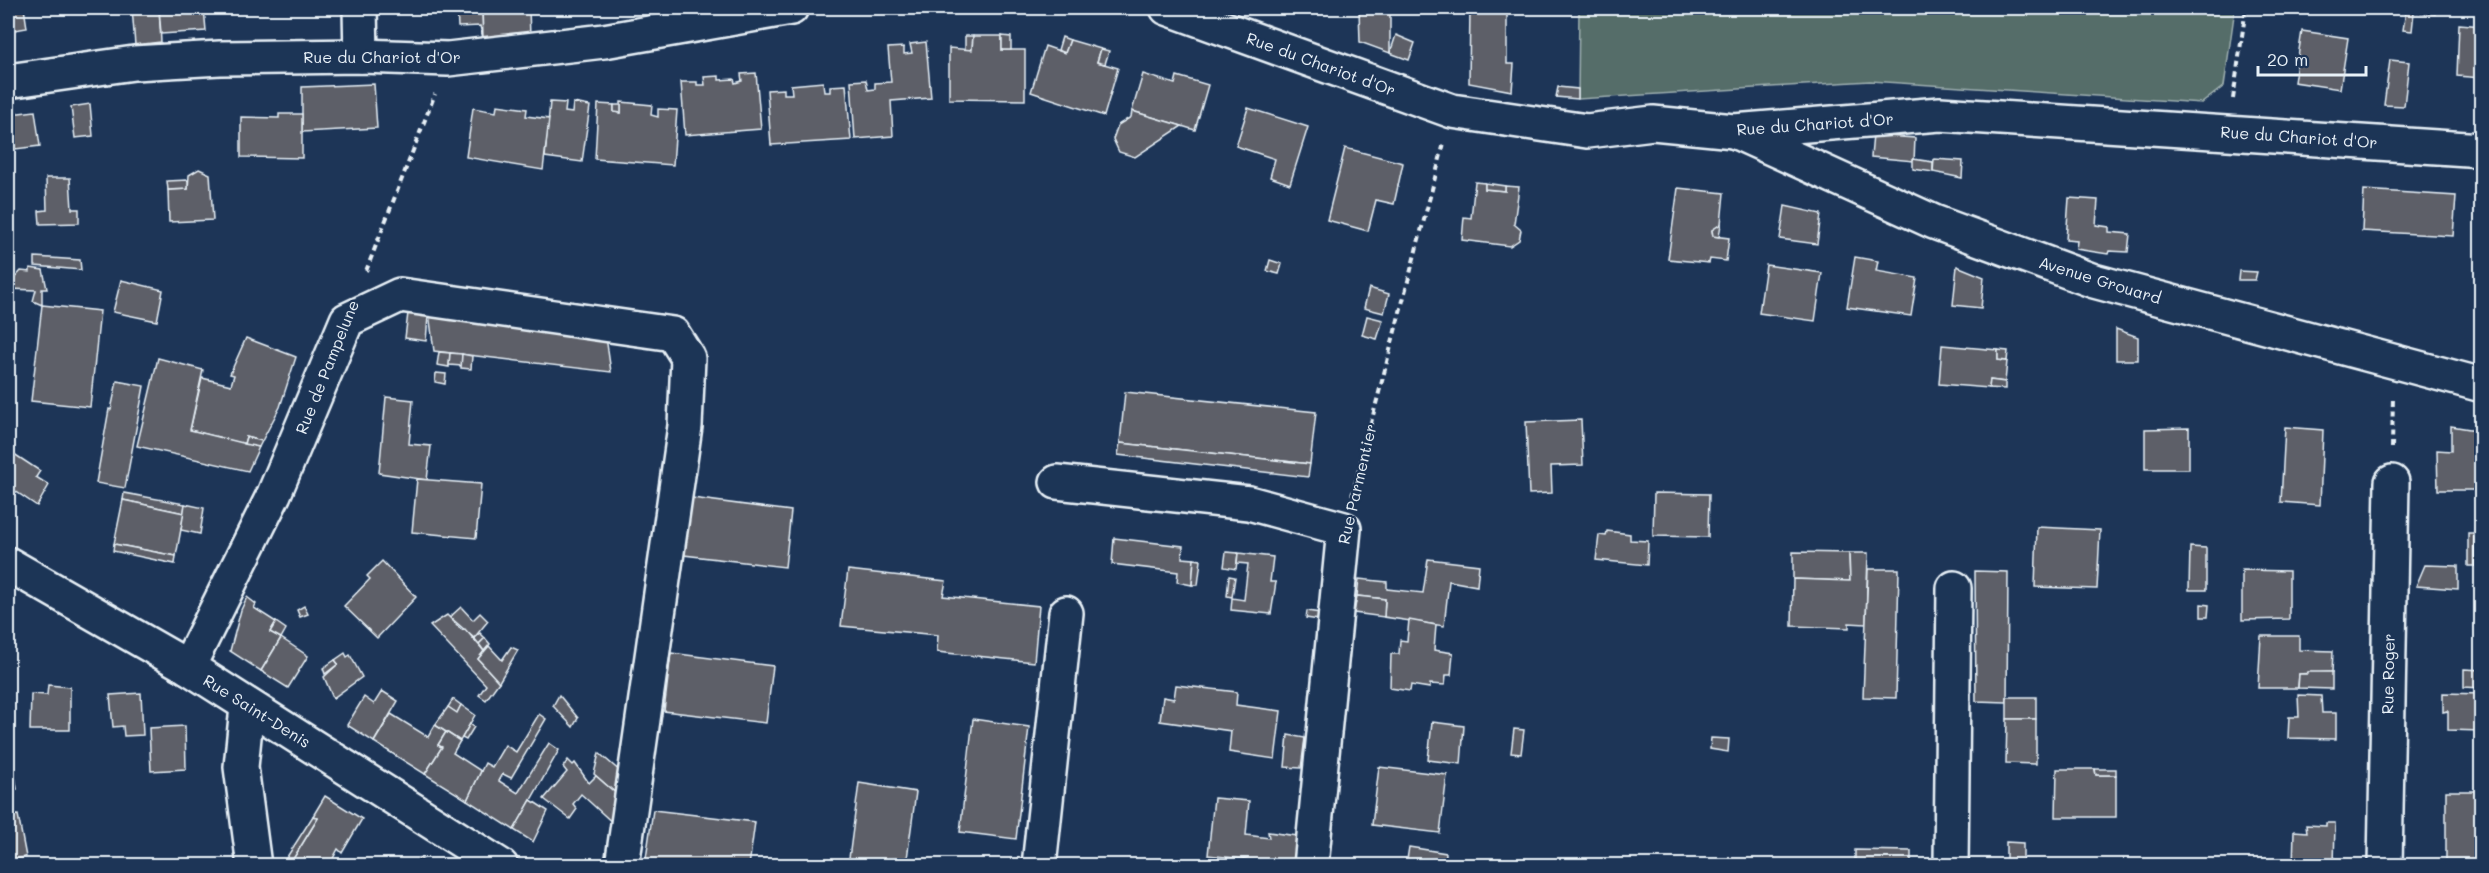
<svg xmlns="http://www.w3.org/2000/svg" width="2489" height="873" viewBox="0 0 2489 873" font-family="Mali,sans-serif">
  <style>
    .green { fill: #556d69; stroke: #9eafb0; stroke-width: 1.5 }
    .building { fill: #5d5f67; stroke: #e8f1f8; stroke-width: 1.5 }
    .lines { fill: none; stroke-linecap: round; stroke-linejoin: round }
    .minor-casing { stroke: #e8f1f8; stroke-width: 38 }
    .major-casing { stroke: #e8f1f8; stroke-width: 38 }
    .path { stroke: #e8f1f8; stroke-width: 4; stroke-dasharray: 6 4.5; stroke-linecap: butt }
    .minor { stroke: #1d3557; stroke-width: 33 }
    .major { stroke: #1d3557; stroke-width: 33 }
    .labels { text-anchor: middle; stroke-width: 4.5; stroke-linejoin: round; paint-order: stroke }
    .street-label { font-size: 16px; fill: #e8f1f8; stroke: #1d3557 }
  </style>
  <rect width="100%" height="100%" fill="#1d3557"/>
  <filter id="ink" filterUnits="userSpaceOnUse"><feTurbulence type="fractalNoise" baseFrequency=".0167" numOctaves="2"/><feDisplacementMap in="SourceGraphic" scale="12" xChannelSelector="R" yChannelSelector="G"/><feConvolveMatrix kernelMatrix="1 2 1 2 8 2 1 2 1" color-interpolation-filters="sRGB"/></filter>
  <g filter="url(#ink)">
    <!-- green -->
    <polygon class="green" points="1579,8 2235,8 2224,86 2202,103 1870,81 1578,99"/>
    <!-- building -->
    <g class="building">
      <polygon points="8,8 24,8 27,28 8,31"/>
      <polygon points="132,8 159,8 161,42 135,45"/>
      <polygon points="159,8 204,8 206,31 161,34"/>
      <polygon points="379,8 436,8 379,10"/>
      <polygon points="457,8 482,8 483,38 480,26 458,27"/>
      <polygon points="482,8 529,8 530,37 483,38"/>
      <polygon points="1359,8 1390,8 1390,53 1360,42"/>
      <polygon points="1470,8 1507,8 1507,64 1514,64 1512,91 1469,83"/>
      <polygon points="2381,8 2435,8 2435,14"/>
      <polygon points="2406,11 2414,12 2412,31 2403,30"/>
      <polygon points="2459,24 2482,26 2482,78 2457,76"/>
      <polygon points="2302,31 2348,38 2340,89 2294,82"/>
      <polygon points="1396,35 1415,43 1409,60 1390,53"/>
      <polygon points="965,36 973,36 972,50 965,50"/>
      <polygon points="973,36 1002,36 1002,50 1025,50 1025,100 949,99 949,48 972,50"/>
      <polygon points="1002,36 1011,37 1011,50 1002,50"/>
      <polygon points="1062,37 1070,40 1065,53 1058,50"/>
      <polygon points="1070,40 1101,49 1097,62 1118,68 1104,116 1031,92 1045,46 1065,53"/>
      <polygon points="926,42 931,98 891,101 893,136 855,139 851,81 866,80 868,90 875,89 875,83 891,82 888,48 904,47 904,54 912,53 910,44"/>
      <polygon points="1101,49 1109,51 1105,64 1097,62"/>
      <polygon points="2390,60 2409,62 2404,106 2384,105"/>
      <polygon points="756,73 761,129 685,135 681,82 697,82 697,85 705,85 704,77 719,76 719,80 734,79 735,83 742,81 741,74"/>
      <polygon points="1143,74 1175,84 1177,76 1208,85 1195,130 1132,111"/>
      <polygon points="823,82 824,92 830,92 830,86 846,85 851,140 771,145 767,90 784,89 784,94 792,94 791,85"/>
      <polygon points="374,84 377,128 302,132 302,87"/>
      <polygon points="1558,87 1578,89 1578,99 1556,97"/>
      <polygon points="550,102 566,103 565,112 572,113 573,103 590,106 582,162 545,157"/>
      <polygon points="621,102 652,105 651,115 658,117 658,109 677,110 673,165 595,159 598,104 614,105 614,112 621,113"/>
      <polygon points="90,104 93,136 75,138 71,107"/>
      <polygon points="497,105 527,109 526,116 549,119 543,170 466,157 473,108 496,112"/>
      <polygon points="614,105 621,105 621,113 614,112"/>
      <polygon points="1248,108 1308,127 1290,184 1270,177 1275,159 1236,146"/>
      <polygon points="35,111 40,146 15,149 11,114"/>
      <polygon points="1132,111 1182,126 1135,157 1119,152 1113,139 1118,125 1131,117"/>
      <polygon points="279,114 302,114 302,158 241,157 241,117 279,118"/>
      <polygon points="1873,135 1915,138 1914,161 1871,157"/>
      <polygon points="1345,148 1403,163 1394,204 1376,200 1368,231 1327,220"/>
      <polygon points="1913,159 1933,162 1933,172 1913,169"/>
      <polygon points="1934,159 1963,161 1962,178 1933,172"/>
      <polygon points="199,169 210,174 213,220 169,222 168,190 188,189 189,175"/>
      <polygon points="46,178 70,178 72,209 79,209 79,223 40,224 39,211 47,210"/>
      <polygon points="188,180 188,189 168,190 167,181"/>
      <polygon points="1475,182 1485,183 1485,189 1505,191 1505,186 1519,187 1514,224 1521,230 1519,240 1510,246 1462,240 1464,217 1471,218"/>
      <polygon points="1485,183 1505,186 1505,191 1485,189"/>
      <polygon points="1678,188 1724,193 1721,224 1712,230 1713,236 1729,238 1726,261 1710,259 1709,263 1668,259"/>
      <polygon points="2364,190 2456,196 2453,236 2362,231"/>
      <polygon points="2069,198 2098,200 2096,225 2109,227 2109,232 2130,234 2128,252 2109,251 2108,254 2076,249 2077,241 2066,240"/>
      <polygon points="1785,206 1821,214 1817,244 1780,239"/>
      <polygon points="1721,224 1719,237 1713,236 1712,230"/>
      <polygon points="35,257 80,260 81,270 35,266"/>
      <polygon points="1855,257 1878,261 1876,271 1917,278 1911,316 1847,307"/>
      <polygon points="1270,260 1282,264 1279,274 1267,271"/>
      <polygon points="1766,265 1822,273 1815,321 1759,313"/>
      <polygon points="1957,266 1984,277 1981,308 1953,305"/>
      <polygon points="30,268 43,270 47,289 42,289 42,305 33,301 36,290 10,289 11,282 21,271 30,272"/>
      <polygon points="2239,271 2257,272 2255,280 2238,280"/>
      <polygon points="121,280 163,290 157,321 113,312"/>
      <polygon points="1369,288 1389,294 1384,313 1364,308"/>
      <polygon points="42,305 100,311 90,407 31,401"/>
      <polygon points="408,313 428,316 426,341 405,338"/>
      <polygon points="429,313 606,337 611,372 434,351"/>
      <polygon points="1367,316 1383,320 1377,339 1362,335"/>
      <polygon points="2116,329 2138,337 2138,360 2116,360"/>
      <polygon points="246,338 296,357 280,407 262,441 246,437 244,444 190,430 202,378 231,385 234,375 230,374"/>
      <polygon points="1942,345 1998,350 1998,360 2007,361 2005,382 1990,380 1989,388 1939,384"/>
      <polygon points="1998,350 2008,351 2007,361 1998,360"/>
      <polygon points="439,352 450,353 449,367 437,365"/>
      <polygon points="450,353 462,354 462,366 449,365"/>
      <polygon points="462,354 472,356 471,369 461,368"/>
      <polygon points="158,358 203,370 190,430 259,447 248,471 137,446"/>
      <polygon points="436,373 446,374 445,384 435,382"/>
      <polygon points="1990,380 2005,382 2005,389 1989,388"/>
      <polygon points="117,381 144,386 125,488 96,483 109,409 111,410"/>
      <polygon points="1125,392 1316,412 1310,464 1120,443"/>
      <polygon points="386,397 413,400 409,444 431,446 427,480 379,473"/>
      <polygon points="1581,420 1583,465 1551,466 1552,493 1529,494 1526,422"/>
      <polygon points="2451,426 2482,431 2482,490 2438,490 2437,450 2451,451"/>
      <polygon points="2285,427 2323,430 2320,505 2281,502"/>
      <polygon points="2189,428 2189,469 2145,469 2145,429"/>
      <polygon points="246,437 262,441 259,447 244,444"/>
      <polygon points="1120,443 1310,464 1308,477 1118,455"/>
      <polygon points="8,450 40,471 36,477 49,485 37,506 8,486"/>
      <polygon points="417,479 481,484 476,538 412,532"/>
      <polygon points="124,493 185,504 184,513 123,500"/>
      <polygon points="1654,493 1709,494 1708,537 1653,536"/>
      <polygon points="692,498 791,511 785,567 684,555"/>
      <polygon points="123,500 184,513 176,556 114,544"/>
      <polygon points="185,504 204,508 200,534 181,530"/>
      <polygon points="2475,509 2482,509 2482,567 2474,566"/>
      <polygon points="2037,527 2100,530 2097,589 2035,587"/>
      <polygon points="1607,531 1630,534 1630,540 1648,541 1647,565 1596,560 1599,535 1606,536"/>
      <rect x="2468" y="533" width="6" height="33"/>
      <polygon points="1114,538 1183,546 1182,558 1194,559 1192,585 1177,582 1178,572 1112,564"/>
      <polygon points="114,544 176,556 175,564 113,551"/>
      <polygon points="2190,547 2206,548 2206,590 2189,590"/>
      <polygon points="1226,552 1238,553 1236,569 1224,567"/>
      <polygon points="1793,552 1849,553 1850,581 1793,579"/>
      <polygon points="1238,553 1273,557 1270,582 1276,582 1271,614 1231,610 1232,598 1244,600 1248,564 1237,563"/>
      <polygon points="1849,553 1868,553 1866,624 1849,623 1849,628 1792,626 1793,579 1850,581"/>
      <polygon points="1194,559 1201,560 1198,585 1192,585"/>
      <polygon points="1428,559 1479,565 1477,586 1449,581 1444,626 1384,617 1385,599 1357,596 1359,579 1387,582 1387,589 1423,593"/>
      <polygon points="382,561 416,597 377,638 344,606 370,579 367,576"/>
      <polygon points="2425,565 2458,566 2458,589 2416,586"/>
      <polygon points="1868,569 1899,569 1896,698 1863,697"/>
      <polygon points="848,570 946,581 943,596 1039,606 1034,662 937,652 938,635 841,626"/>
      <polygon points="2242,570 2289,571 2289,619 2242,620"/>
      <polygon points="1975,571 2008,572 2007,702 1976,701"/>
      <polygon points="1229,576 1235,577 1232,597 1227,596"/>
      <polygon points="1357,596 1385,599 1384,617 1354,613"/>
      <polygon points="247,597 256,604 254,608 276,622 270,632 281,638 261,671 230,651 241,610"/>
      <polygon points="2201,604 2209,605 2208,617 2201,617"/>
      <polygon points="304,606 308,614 300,617 297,610"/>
      <polygon points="461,607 473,620 480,613 488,621 474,638 450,617"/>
      <polygon points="1307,611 1320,613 1319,620 1306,618"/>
      <polygon points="447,615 462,630 465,629 484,651 478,659 499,682 486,700 479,695 486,685 430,626"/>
      <polygon points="1409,620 1436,625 1434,650 1453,653 1451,675 1446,675 1445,685 1430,684 1430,688 1411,685 1410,691 1390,688 1391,654 1399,654 1400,640 1407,641"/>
      <polygon points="276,622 286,629 281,638 270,632"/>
      <polygon points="480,633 485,638 479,644 474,638"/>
      <polygon points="2261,636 2299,636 2299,650 2333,651 2332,672 2299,674 2298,688 2258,688"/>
      <polygon points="281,638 308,656 288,688 261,671"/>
      <polygon points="485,638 490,644 484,651 479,644"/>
      <polygon points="489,646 502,660 511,647 518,650 499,682 478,659"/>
      <polygon points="345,653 347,657 350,655 362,677 333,698 324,677 338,664 335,660"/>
      <polygon points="671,653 773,666 766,723 664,711"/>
      <polygon points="335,660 338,664 325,674 323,668"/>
      <polygon points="2464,669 2482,670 2482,688 2464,687"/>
      <polygon points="2307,672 2332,672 2332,689 2298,688 2299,674 2307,674"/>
      <polygon points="48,685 70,687 70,730 30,730 31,694 47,695"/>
      <polygon points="1176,685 1237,692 1236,705 1281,711 1275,759 1229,752 1231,731 1160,721 1163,697 1174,699"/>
      <polygon points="382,691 398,701 374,742 347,725 364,697 374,704"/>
      <polygon points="141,693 143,735 124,736 123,726 113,727 110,695"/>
      <polygon points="2443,693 2482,694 2482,731 2448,730 2448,711 2443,712"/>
      <polygon points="559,695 578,718 573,727 553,706"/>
      <polygon points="2298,695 2321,696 2322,713 2336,713 2336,739 2288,738 2289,717 2299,717"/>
      <rect x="2007" y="697" width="29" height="22"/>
      <polygon points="453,699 461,705 457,713 448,707"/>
      <polygon points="461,705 475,715 460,741 435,725 448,707 457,713"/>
      <polygon points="391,714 428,737 435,725 446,732 438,745 442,747 425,774 374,742"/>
      <polygon points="539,714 546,719 511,778 503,774 499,781 518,793 549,743 559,750 514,830 467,800 485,763 492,767 505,745 516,752"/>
      <polygon points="973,719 1029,727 1016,839 960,832"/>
      <polygon points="2007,719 2036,719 2036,764 2006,763"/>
      <polygon points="1432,722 1464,726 1461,764 1428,760"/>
      <polygon points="470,724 474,727 466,740 462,738"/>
      <polygon points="185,726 186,769 151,771 149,728"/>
      <polygon points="1514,729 1524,730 1521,754 1511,753"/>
      <polygon points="8,731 17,789 8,790"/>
      <polygon points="446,732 460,741 453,753 481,771 467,800 425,774 442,747 438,745"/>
      <polygon points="1288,735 1305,738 1301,768 1285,767"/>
      <polygon points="1711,738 1729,739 1728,752 1710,749"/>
      <polygon points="599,753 622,773 619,796 594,774"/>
      <polygon points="568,760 573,765 575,763 589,783 596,776 619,796 615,825 581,794 573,804 577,809 570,819 544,799 567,772 563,767"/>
      <polygon points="1379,767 1447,775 1440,833 1372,825"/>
      <polygon points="2057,769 2095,769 2096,775 2116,775 2116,817 2056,817"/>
      <polygon points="2095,769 2116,769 2116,775 2096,775"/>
      <polygon points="859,783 916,792 906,866 848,866"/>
      <rect x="2446" y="791" width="36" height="75"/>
      <polygon points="325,796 362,819 342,853 338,849 329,866 293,866 290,864 318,818 313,816"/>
      <polygon points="1214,798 1249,801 1246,835 1269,838 1268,832 1297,836 1295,865 1208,855"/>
      <polygon points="531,800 548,811 533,842 514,830"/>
      <polygon points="653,810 755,822 749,866 645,866"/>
      <polygon points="18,815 26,857 8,860 8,816"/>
      <polygon points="313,816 318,818 290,864 285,860"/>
      <polygon points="2326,823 2335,823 2334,866 2293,866 2294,831 2307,832 2306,825 2326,826"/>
      <polygon points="2006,842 2023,843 2023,866 2006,866"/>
      <polygon points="1409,847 1446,853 1445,866 1406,866"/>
      <polygon points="1855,850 1911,851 1911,866 1855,866"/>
      <polygon points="419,858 431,866 414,866"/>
      <polygon points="1243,859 1295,866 1242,866"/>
    </g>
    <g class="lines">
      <!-- minor casing -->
      <g class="minor-casing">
        <g id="minor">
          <polyline points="360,8 361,56"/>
          <polyline points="1167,8 1452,111 1587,131 1653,123 1734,131 1940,114 2482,150"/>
          <polyline points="8,81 134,63 220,58 361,56 448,59 604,41 791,8"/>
          <polyline points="1736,132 1934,222 2094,281 2482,385"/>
          <polyline points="1057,482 1249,503 1344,529 1311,866"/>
          <polyline points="188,667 274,494 347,320 400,295 673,334 688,358 685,426 622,866"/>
          <polyline points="247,707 241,767 254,866"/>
          <polyline points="1039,866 1066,613"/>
          <polyline points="1951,866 1954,588"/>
          <polyline points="2385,866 2392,482"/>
        </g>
      </g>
      <!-- major casing -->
      <g class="major-casing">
        <polyline id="major" points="8,564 188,667 501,866"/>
      </g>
      <!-- path -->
      <g class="path">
        <polyline points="2233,99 2246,8"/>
        <polyline points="366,271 435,94"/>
        <polyline points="2392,448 2393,396"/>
        <polyline points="1352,496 1444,143"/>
      </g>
      <!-- minor -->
      <use href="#minor" class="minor"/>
      <!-- major -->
      <use href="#major" class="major"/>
    </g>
  </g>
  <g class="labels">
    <!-- street labels -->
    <g class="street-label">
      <text x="382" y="63">Rue du Chariot d'Or</text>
      <text transform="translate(1321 64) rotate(20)" y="6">Rue du Chariot d'Or</text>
      <text transform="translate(1815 124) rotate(-4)" y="6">Rue du Chariot d'Or</text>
      <text transform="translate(2299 137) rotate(4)" y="6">Rue du Chariot d'Or</text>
      <text transform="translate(2100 280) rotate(17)" y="6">Avenue Grouard</text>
      <text transform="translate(327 367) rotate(-68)" y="6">Rue de Pampelune</text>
      <text transform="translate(1357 484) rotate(-77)" y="6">Rue Parmentier</text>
      <text transform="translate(2388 674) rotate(-89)" y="6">Rue Roger</text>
      <text transform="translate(257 711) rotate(32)" y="6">Rue Saint-Denis</text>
    </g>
  </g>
  <!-- margin -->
  <rect width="2489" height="873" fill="none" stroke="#1d3557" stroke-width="30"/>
  <rect x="15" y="15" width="2459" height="843" fill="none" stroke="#e8f1f8" stroke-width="2" filter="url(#ink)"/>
  <!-- scale -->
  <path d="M2258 66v9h108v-9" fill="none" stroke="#e8f1f8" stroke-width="3"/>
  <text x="2267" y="66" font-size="18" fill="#e8f1f8" stroke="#1d3557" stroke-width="4.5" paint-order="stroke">20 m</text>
</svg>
